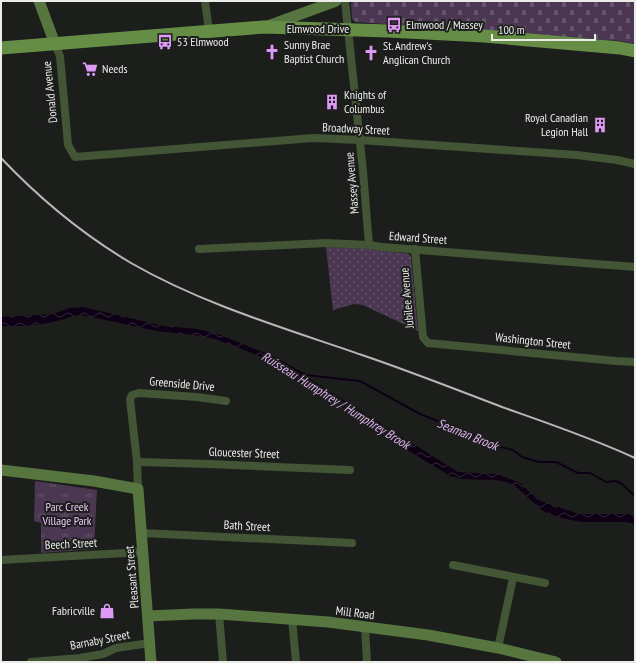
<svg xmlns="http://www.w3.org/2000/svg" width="636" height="663" viewBox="0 0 636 663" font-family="'PT Sans Narrow',sans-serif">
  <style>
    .grass { fill: url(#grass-dots) }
    .cemetery { fill: url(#cemetery-stones) }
    .park { fill: url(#park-tufts) }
    .water { fill: url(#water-waves) }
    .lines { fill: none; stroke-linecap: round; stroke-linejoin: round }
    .stream { stroke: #0e0015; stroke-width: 2 }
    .street { stroke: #425534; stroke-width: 8 }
    .secondary { stroke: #56753f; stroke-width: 11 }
    .primary { stroke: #658d46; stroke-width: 13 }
    .rail { stroke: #b7b8b6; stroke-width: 2 }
    .labels { text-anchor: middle; stroke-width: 4; stroke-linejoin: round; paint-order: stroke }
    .poi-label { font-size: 12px; fill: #ecedeb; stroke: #1c1e1c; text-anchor: start }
    .street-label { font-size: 12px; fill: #ecedeb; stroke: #1c1e1c }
    .park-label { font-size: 12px; fill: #ecc6f8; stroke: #1c1e1c }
    .water-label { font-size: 13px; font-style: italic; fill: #e2b3f1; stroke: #1c1e1c }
  </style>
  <defs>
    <pattern id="grass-dots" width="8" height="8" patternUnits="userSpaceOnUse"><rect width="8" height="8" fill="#4b3752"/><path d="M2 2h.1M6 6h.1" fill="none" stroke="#65546b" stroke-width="1.8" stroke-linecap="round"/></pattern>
    <pattern id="cemetery-stones" width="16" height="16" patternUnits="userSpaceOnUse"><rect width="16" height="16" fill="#4b3752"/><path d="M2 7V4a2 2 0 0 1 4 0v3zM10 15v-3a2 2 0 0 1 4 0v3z" fill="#65546b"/></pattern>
    <pattern id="park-tufts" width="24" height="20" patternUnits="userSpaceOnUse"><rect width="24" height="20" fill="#4b3752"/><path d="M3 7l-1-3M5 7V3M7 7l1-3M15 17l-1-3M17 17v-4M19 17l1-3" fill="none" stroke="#65546b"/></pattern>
    <pattern id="water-waves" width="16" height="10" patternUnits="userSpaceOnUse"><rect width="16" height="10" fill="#0e0015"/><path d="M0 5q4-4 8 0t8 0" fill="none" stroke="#312637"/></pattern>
  </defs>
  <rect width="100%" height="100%" fill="#1c1e1c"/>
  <!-- grass -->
  <polygon class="grass" points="326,247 359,248 409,254 411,257 418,331 363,305 354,304 333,310"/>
  <!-- cemetery -->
  <polygon class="cemetery" points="353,1 635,1 635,44 621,41 356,22 352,19 351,4"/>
  <!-- park -->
  <polygon class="park" points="35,481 97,490 94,549 41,553 41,523 34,521"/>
  <!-- water -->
  <path class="water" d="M 83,307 L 164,326 L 198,329 L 220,335 L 273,356 L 302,372 L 307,373 L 307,377 L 458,472 L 497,474 L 520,483 L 538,500 L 579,514 L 628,514 L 635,516 L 635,524 L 625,522 L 581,522 L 566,519 L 546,513 L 538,507 L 514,485 L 506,482 L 495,480 L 462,479 L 450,476 L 399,445 L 348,410 L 272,361 L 215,339 L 195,335 L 156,331 L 82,315 C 72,315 66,319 57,321 C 44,325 15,327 1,326 L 1,317 L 53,314 L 70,308 Z"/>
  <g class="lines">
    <!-- stream -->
    <polyline class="stream" points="305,375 360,381 420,414 466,432 497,446 513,450 522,457 539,462 556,462 578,473 590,473 606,482 616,481 622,484 635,496"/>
    <!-- street -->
    <g class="street">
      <polyline points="205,1 209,31"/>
      <polyline points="345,1 363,171 369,245"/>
      <polyline points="55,44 60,56 68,145 75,157 313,138 360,140 577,155 617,160 635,164"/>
      <polyline points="199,249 326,243 369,245 382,247 635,267"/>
      <polyline points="415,249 423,337 428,343 616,361 635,362"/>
      <polyline points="137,462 209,464 350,470"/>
      <polyline points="138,489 137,462 130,399 132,395 139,393 197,397 226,401"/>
      <polyline points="141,533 352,543"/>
      <polyline points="1,560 143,552"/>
      <polyline points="453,565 545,583"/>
      <polyline points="219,614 223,662"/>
      <polyline points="292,619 296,662"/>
      <polyline points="365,627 367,662"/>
      <polyline points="498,648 513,578"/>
      <polyline points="31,662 80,658 103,654 116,648 150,643"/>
    </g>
    <!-- secondary -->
    <g class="secondary">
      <polyline points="39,1 55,44"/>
      <polyline points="268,26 336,1"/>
      <polyline points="1,470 94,481 138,489 151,662"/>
      <polyline points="148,616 193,614 219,614 328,622 428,635 498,648 556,662"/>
    </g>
    <!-- primary -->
    <polyline class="primary" points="1,48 264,27 388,31 484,36 620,48 635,51"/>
    <!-- rail -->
    <path class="rail" d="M 1,158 C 40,199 82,234 131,263 C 202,304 284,328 362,355 C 409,371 455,389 502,407 C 547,423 592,438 635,458"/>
  </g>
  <!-- icons -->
  <defs>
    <g id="bus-bare" transform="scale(1.2)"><path d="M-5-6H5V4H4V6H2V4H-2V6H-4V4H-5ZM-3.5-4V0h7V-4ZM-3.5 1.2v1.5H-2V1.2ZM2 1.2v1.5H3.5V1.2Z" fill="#dd99f3" stroke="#1c1e1c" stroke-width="2.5" paint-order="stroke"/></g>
    <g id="church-bare" transform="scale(1.2)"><path d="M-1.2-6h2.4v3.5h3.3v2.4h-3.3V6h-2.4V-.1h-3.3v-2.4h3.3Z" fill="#dd99f3" stroke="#1c1e1c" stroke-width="2.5" paint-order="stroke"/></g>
    <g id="supermarket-bare" transform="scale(1.2)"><path d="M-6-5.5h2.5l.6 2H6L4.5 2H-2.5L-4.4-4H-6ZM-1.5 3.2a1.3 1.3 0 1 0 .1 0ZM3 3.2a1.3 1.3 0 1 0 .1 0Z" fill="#dd99f3" stroke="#1c1e1c" stroke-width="2.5" paint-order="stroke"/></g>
    <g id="building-bare" transform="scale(1.2)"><path d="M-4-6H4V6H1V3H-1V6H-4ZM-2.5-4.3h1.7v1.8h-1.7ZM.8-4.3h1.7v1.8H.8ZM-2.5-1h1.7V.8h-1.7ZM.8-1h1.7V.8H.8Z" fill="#dd99f3" stroke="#1c1e1c" stroke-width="2.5" paint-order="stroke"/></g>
    <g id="shop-bare" transform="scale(1.2)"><path d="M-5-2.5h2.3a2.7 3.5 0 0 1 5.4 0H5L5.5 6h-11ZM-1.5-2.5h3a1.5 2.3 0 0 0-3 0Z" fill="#dd99f3" stroke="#1c1e1c" stroke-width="2.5" paint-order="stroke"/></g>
  </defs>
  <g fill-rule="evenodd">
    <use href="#bus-bare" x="394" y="25"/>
    <use href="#bus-bare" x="165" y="42"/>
    <use href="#church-bare" x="272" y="52"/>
    <use href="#church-bare" x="371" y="53"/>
    <use href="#supermarket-bare" x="90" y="69"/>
    <use href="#building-bare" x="332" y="102"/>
    <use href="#building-bare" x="600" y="125"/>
    <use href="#shop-bare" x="107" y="611"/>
  </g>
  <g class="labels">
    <!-- poi labels -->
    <g class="poi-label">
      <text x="406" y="29">Elmwood / Massey</text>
      <text x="177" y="46">53 Elmwood</text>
      <text x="284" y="49">Sunny Brae<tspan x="284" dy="14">Baptist Church</tspan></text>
      <text x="383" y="50">St. Andrew's<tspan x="383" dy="14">Anglican Church</tspan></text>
      <text x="102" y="73">Needs</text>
      <text x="344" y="99">Knights of<tspan x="344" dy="14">Columbus</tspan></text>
      <text x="588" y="122" text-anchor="end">Royal Canadian<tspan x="588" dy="14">Legion Hall</tspan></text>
      <text x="95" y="615" text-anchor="end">Fabricville</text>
    </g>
    <!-- street labels -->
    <g class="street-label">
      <text x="318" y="33">Elmwood Drive</text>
      <text transform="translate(50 92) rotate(-96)" y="4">Donald Avenue</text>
      <text transform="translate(356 129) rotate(3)" y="4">Broadway Street</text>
      <text transform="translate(352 183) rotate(-95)" y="4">Massey Avenue</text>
      <text transform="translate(418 238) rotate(4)" y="4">Edward Street</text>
      <text transform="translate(407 298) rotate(-95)" y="4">Jubilee Avenue</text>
      <text transform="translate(533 341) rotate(6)" y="4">Washington Street</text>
      <text transform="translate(182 384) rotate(5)" y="4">Greenside Drive</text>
      <text transform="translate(244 453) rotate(2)" y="4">Gloucester Street</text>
      <text transform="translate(247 526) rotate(3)" y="4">Bath Street</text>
      <text transform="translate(71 544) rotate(-3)" y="4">Beech Street</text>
      <text transform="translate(132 577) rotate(-95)" y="4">Pleasant Street</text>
      <text transform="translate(355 613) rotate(7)" y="4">Mill Road</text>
      <text transform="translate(100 640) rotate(-11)" y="4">Barnaby Street</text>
    </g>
    <!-- park labels -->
    <g class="park-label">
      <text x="67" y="511">Parc Creek<tspan x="67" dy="14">Village Park</tspan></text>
    </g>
    <!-- water labels -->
    <g class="water-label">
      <text transform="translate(336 400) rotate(32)" y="5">Ruisseau Humphrey / Humphrey Brook</text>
      <text transform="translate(468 434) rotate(22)" y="5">Seaman Brook</text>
    </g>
  </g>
  <!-- border -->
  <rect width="636" height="663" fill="none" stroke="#ecedeb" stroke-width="4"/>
  <!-- scale -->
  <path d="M492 34v6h103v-6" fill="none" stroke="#ecedeb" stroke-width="2"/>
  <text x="498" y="34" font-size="12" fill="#ecedeb" stroke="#1c1e1c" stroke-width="3" paint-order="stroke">100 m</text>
</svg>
